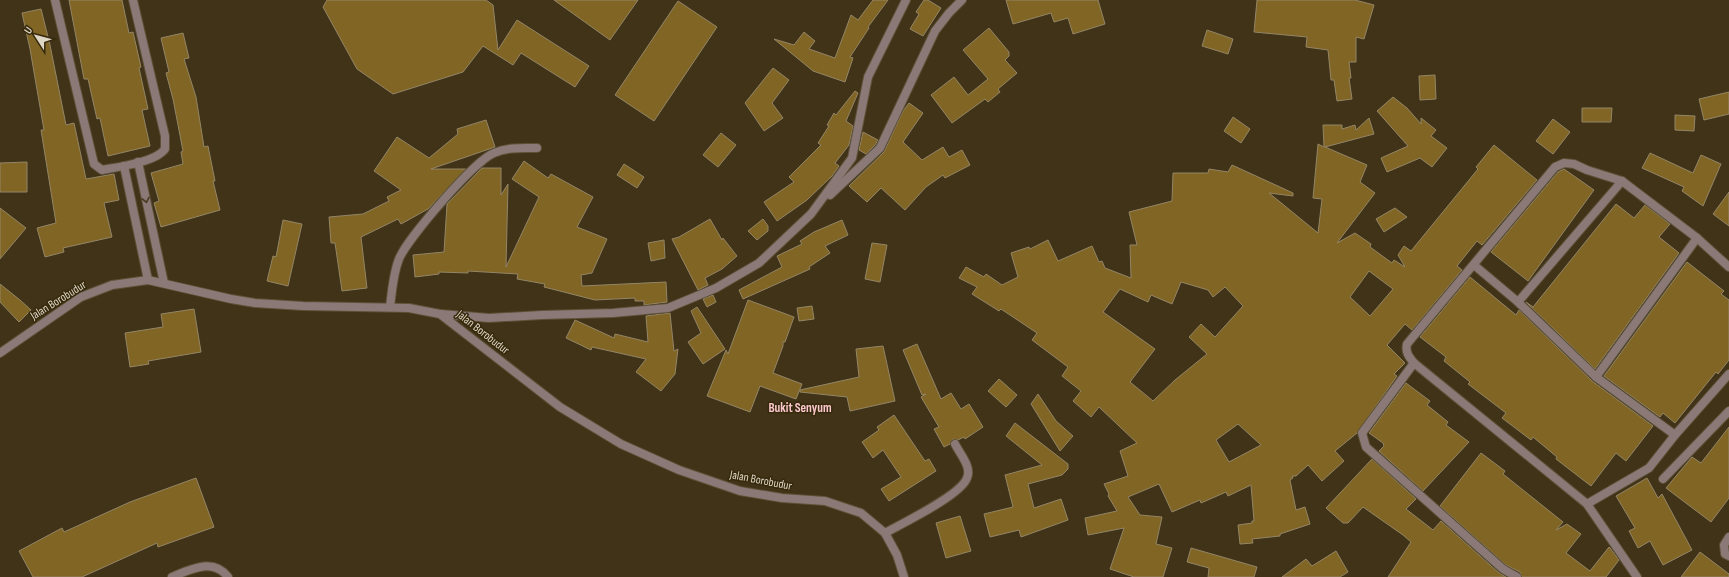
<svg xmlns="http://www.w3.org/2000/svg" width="1729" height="577" viewBox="0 0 1729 577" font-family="'Sofia Sans Condensed',sans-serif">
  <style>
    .building { fill: #816525; stroke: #938566; fill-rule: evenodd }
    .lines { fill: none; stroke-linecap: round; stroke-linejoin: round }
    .minor-casing { stroke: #5c5036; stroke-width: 10 }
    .minor { stroke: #8a7977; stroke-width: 8 }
    .oneway { stroke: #473921 }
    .labels { text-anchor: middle; stroke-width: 3; stroke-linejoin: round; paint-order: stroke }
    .street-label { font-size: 12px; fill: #ded6c5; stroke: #36290c }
    .neighbourhood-label { font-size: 13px; font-weight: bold; fill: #fcc8cd; stroke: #36290c }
  </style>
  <rect width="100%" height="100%" fill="#403317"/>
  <!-- building -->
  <g class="building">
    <polygon points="69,0 122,0 129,33 133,32 141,67 139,68 148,109 142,110 150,146 108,156 100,118 97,119 88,79 84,79"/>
    <polygon points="327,0 486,0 493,5 498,50 517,20 589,66 575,87 521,53 513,65 483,46 463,72 393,94 357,69 323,7"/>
    <polygon points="554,0 638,0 610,40"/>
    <polygon points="873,0 888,0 868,27 869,28 850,57 853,58 845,82 813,71 774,39 794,45 804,32 815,41 809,49 835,58 851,15 858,20"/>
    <polygon points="924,0 928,0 941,8 923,36 910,29 919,14 916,12"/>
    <polygon points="1006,0 1098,0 1105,24 1073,34 1068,18 1054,22 1051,13 1013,24"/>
    <polygon points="1257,0 1355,0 1374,5 1364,39 1356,37 1356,62 1349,62 1351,78 1349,78 1352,99 1337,101 1334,80 1331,80 1328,50 1306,47 1307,37 1254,32"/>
    <polygon points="678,1 717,27 654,121 615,95"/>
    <polygon points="41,9 50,45 66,125 74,123 86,179 114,174 119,200 104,203 112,237 63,248 64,252 45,257 37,228 56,223 41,130 44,130 30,49 22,13"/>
    <polygon points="989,28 1009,52 1009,56 1005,60 1017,73 998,89 1000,92 988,102 985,99 952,123 931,95 954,77 968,95 988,79 963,50"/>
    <polygon points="1207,30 1233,39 1228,54 1202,46"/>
    <polygon points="183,33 189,58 184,59 196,97 204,147 208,146 215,181 213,181 220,210 161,227 154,203 159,201 151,173 183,164 181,152 183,151 173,99 166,73 169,72 161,38"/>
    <polygon points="773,68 789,80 772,103 783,118 764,131 745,103"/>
    <polygon points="1435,75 1436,99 1420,100 1419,76"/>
    <polygon points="855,91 858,93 846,121 853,126 849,145 835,163 839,166 832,176 807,200 777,221 764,202 794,182 789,177 821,145 818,143 829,126 827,125 834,113 836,115"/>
    <polygon points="1729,92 1729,114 1704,120 1699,99"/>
    <polygon points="1393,97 1407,108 1421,124 1421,118 1436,130 1431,136 1447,148 1432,167 1420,158 1387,172 1381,158 1408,146 1377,111"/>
    <polygon points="909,103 923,113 903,142 922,160 943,147 949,157 962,150 970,165 945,178 943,175 926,187 905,210 881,188 867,202 849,186 884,152 903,111"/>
    <polygon points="1582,108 1612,108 1611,122 1582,122"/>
    <polygon points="1675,115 1695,116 1694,131 1675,130"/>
    <polygon points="1233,117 1250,129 1241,143 1224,131"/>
    <path d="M 1369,118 L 1374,134 L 1325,147 L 1367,165 L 1360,182 L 1375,193 L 1337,243 L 1355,233 L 1371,244 L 1370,247 L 1392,263 L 1394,260 L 1405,267 L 1398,255 L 1404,246 L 1411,251 L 1478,169 L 1476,167 L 1494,145 L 1537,180 L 1482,245 L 1477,241 L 1457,266 L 1462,270 L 1412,330 L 1405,324 L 1387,345 L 1405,363 L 1394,374 L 1397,376 L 1357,433 L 1335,451 L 1344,461 L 1322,481 L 1308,465 L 1296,476 L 1292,476 L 1293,478 L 1290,480 L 1296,510 L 1305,507 L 1310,524 L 1280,534 L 1280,536 L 1252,539 L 1253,543 L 1240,544 L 1238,525 L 1252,523 L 1252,521 L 1254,521 L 1251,485 L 1228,496 L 1226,492 L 1201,503 L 1200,500 L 1172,512 L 1159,484 L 1128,497 L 1140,515 L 1162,517 L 1156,544 L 1172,548 L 1163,577 L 1134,577 L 1110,569 L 1124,528 L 1088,535 L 1085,518 L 1117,511 L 1108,496 L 1109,494 L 1104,484 L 1128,476 L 1120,451 L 1137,443 L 1099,407 L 1091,417 L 1073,401 L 1081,391 L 1062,376 L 1068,367 L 1032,340 L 1037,333 L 1001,309 L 999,311 L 972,294 L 977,287 L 959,278 L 966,267 L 984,277 L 986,274 L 1002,285 L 1018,277 L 1011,253 L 1029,247 L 1030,249 L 1048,240 L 1058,261 L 1092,246 L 1099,262 L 1102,261 L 1105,268 L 1131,278 L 1130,245 L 1137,245 L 1129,212 L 1172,201 L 1173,173 L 1208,173 L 1209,169 L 1228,172 L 1232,165 L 1293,193 L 1293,196 L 1269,193 L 1318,233 L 1322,199 L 1313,198 L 1318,144 L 1324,147 L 1323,125 L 1342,125 L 1342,129 L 1355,125 L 1356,130 ZM 1369,271 L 1393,289 L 1370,316 L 1350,297 ZM 1181,282 L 1208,290 L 1213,297 L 1225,287 L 1243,306 L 1215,337 L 1201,324 L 1189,337 L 1207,354 L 1175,380 L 1153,401 L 1130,382 L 1155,349 L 1103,312 L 1120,289 L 1148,302 L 1151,295 L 1172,304 ZM 1238,424 L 1261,445 L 1229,462 L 1216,440 Z"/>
    <polygon points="1553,119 1570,132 1553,154 1536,141"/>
    <polygon points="486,120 495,147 431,169 466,169 428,209 401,224 398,219 361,237 367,288 342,291 335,243 331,243 329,217 363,214 389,201 387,197 401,190 374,171 397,137 429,158 458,134 457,129"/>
    <polygon points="863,132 878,140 875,145 866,154 859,150"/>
    <polygon points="721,133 736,145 718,167 703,155"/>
    <polygon points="1650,153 1693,173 1701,155 1721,164 1703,206 1682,191 1684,187 1642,168"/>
    <polygon points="524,161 548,178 551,174 593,197 577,227 607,239 592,273 581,275 582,286 666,282 667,302 644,305 644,301 635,301 635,298 595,300 544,287 545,284 517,279 518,274 468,271 468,273 439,272 439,274 415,277 413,255 444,252 447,204 482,168 501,168 501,195 508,184 506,267 539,197 512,179"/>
    <polygon points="27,162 27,192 0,192 0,163"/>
    <polygon points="624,164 644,177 637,188 617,175"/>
    <polygon points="1564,169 1594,190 1528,281 1491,252 1558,172"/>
    <polygon points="1729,192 1729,226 1713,214"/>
    <polygon points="1616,204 1634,218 1645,205 1670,224 1659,237 1679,253 1595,369 1526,302 1533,307"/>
    <polygon points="0,208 26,228 0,259"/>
    <polygon points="1395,208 1407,217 1384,232 1376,219"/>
    <polygon points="710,219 722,240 723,238 737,256 722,269 705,278 708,285 698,290 672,239 679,237"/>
    <polygon points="763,219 768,226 768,231 757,240 748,231"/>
    <polygon points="283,220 302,224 288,286 267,281 273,256 276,257"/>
    <polygon points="842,220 848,235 825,246 830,253 809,267 810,269 743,299 739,290 782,267 777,256 802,244 800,241 814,232"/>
    <polygon points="664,240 665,258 651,261 648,243"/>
    <polygon points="872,243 887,245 880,282 865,279"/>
    <polygon points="1687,262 1724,291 1721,294 1729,300 1729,360 1718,374 1716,372 1675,423 1663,413 1660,417 1604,376"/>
    <polygon points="1470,277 1516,315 1519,310 1592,381 1653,426 1626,461 1616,453 1591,486 1556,459 1557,457 1533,437 1531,440 1502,418 1506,413 1468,384 1470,382 1444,361 1446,357 1420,337"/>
    <polygon points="0,284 20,300 31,310 19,322 0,302"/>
    <polygon points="713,295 716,302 707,307 703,299"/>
    <polygon points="748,300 794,317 785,342 783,342 783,346 773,373 802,384 796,399 760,386 750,412 707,396 726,350 728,354"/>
    <polygon points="812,306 814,319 799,321 797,308"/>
    <polygon points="697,307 725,349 703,364 688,342 701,333 691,311"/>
    <polygon points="194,309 201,352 148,361 149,364 130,367 125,333 163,327 161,314"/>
    <polygon points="670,313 674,351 678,349 675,374 661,391 636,372 646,359 592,347 591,350 566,338 575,320 614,338 615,334 648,342 646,316"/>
    <polygon points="917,344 941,399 951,393 961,409 969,404 983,427 965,439 964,437 958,440 953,439 950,444 944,447 934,429 939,427 921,397 926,394 922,395 903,350"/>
    <polygon points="883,346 895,401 850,411 847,397 800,392 800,390 859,377 856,349"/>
    <polygon points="999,379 1017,395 1006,407 988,391"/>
    <polygon points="1406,383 1430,401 1427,405 1448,422 1446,425 1469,442 1423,491 1379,451 1384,446 1383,443 1369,433"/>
    <polygon points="1038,394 1056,421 1073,436 1060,451 1031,404"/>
    <polygon points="894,415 925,461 929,459 936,471 889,501 881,489 901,477 883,450 873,458 862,442 879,430 877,427"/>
    <polygon points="1015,423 1068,464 1068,469 1062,475 1028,484 1034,508 1061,499 1068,520 1021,537 1019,530 990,537 984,514 1013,507 1005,475 1042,465 1006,436"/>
    <polygon points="1729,427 1729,498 1711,522 1666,488 1692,457 1701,463"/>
    <polygon points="1481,453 1505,471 1503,474 1563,522 1556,530 1567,524 1581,534 1566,553 1590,571 1609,547 1610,548 1619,560 1606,577 1522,577 1520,572 1506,565 1440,506"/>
    <polygon points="1372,459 1416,499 1406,509 1433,530 1441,521 1499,573 1506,577 1388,577 1411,542 1403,535 1363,507 1348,523 1343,523 1326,508"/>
    <polygon points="196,478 214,527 158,547 157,543 82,577 33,577 19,551 62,528 64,532 130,502"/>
    <polygon points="1647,478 1658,498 1662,494 1692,550 1663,565 1650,541 1638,548 1629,531 1635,528 1616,496"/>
    <polygon points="960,516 971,551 946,558 936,523"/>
    <polygon points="1191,548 1257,567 1254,577 1208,577 1209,568 1187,562"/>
    <polygon points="1336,551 1348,572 1340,577 1282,577 1306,559 1312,566"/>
    <polygon points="1700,552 1729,574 1729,577 1681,577"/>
  </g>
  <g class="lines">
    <!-- minor casing -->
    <g class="minor-casing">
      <g id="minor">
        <path d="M 55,0 L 94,164 L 102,170 C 118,167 156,162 165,149 L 165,136 L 133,0"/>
        <polyline points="138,162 164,283"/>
        <polyline points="124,166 148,280"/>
        <polyline points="830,195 880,148 935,31 949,13 962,0"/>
        <polyline points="1474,265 1518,302 1596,377 1675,435"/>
        <polyline points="1518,302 1622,181"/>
        <path d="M 390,307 C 392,291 393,274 399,259 C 407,239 475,160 494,153 C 508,147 522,148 537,148"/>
        <polyline points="441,314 489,318 542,315 613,313 668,308 716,288 759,263 811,214 852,158 868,77 906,0"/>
        <polyline points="0,353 81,297 112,285 148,280 231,299 255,303 303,306 409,308 440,314 560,407 621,444 679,470 740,491 782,498 825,501 861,513 885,533 897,555 904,577"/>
        <polyline points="1414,363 1362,433 1366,447 1503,569 1517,577"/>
        <polyline points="1596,377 1697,238"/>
        <polyline points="1663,479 1729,411"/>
        <polyline points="1587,504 1649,468 1675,435 1729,374"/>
        <path d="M 885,533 C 903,523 961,495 967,478 C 972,467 960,454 955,444"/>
        <polyline points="1729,537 1724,545 1725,554 1729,556"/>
        <path d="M 172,577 C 189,570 213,557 228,577"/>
        <path d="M 1637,577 L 1587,504 L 1414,363 C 1409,357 1405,352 1407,344 L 1555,167 L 1564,163 L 1574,164 L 1587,170 L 1622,181 L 1697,238 L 1729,267"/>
      </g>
    </g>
    <!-- minor -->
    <use href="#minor" class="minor"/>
  </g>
  <!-- one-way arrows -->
  <defs><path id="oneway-chevron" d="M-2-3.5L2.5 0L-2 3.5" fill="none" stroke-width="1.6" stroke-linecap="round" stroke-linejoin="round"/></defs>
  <use class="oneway" href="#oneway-chevron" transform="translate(146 200) rotate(78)"/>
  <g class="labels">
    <!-- street labels -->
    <g class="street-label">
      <text transform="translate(58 300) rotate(-32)" y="4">Jalan Borobudur</text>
      <text transform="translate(483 332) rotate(38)" y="4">Jalan Borobudur</text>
      <text transform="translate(761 480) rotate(11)" y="4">Jalan Borobudur</text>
    </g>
    <!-- neighbourhood labels -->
    <g class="neighbourhood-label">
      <text x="800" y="412">Bukit Senyum</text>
    </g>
  </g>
  <!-- north arrow -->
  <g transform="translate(36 36) rotate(306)" stroke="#36290c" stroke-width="3" paint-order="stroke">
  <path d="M0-3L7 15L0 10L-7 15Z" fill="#ded6c5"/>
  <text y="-6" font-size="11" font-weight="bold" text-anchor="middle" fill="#ded6c5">U</text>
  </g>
</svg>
